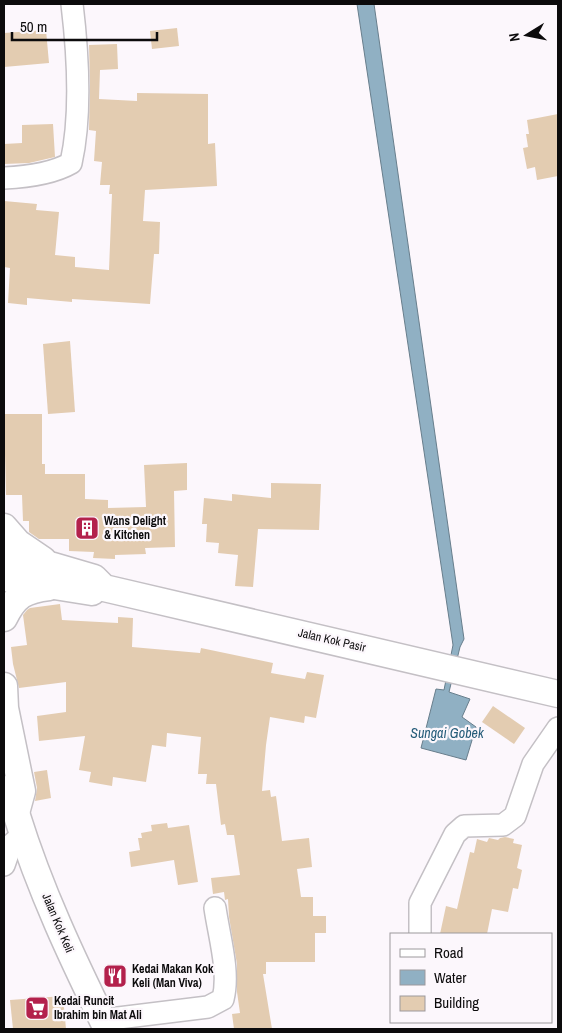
<svg xmlns="http://www.w3.org/2000/svg" width="562" height="1033" viewBox="0 0 562 1033" font-family="'Archivo Narrow',sans-serif">
  <style>
    .water { fill: #90b0c3; stroke: #687e8c }
    .building { fill: #e3ccb1 }
    .lines { fill: none; stroke-linecap: round; stroke-linejoin: round }
    .minor-casing { stroke: #c4c0c5; stroke-width: 24 }
    .tertiary-casing { stroke: #c4c0c5; stroke-width: 29 }
    .minor { stroke: #fff; stroke-width: 21 }
    .tertiary { stroke: #fff; stroke-width: 26 }
    .labels { text-anchor: middle; stroke-width: 4.5; stroke-linejoin: round; paint-order: stroke }
    .poi-label { font-size: 12px; font-weight: bold; fill: #0c0b0c; stroke: #fcf7fc; text-anchor: start }
    .street-label { font-size: 12px; fill: #0c0b0c; stroke: #fcf7fc }
    .water-label { font-size: 14px; font-style: italic; fill: #255c79; stroke: #fcf7fc }
  </style>
  <rect width="100%" height="100%" fill="#fcf7fc"/>
  <!-- water -->
  <polygon class="water" points="357,4 374,4 464,639 460,647 449,692 470,699 462,717 476,727 466,760 421,748 436,689 444,690 453,645"/>
  <!-- building -->
  <g class="building">
    <polygon points="177,28 179,46 152,49 150,31"/>
    <polygon points="46,30 49,63 4,67 4,33"/>
    <polygon points="117,44 118,69 100,70 99,99 137,101 137,93 208,94 208,144 215,143 217,186 145,190 143,221 160,222 159,254 154,254 150,304 72,299 72,302 27,298 27,305 8,303 10,268 4,267 4,201 37,204 36,210 59,212 55,255 75,257 75,267 109,270 112,194 109,194 110,185 100,185 102,162 94,161 96,131 89,130 90,84 89,45"/>
    <polygon points="558,114 558,176 537,180 535,167 527,169 523,148 528,147 526,134 529,134 527,120"/>
    <polygon points="53,124 55,157 29,163 4,164 4,144 22,143 22,125"/>
    <polygon points="70,341 75,412 48,414 43,344"/>
    <polygon points="4,414 42,414 42,464 45,464 45,474 85,474 85,499 108,500 108,508 146,507 144,465 187,463 187,490 174,491 175,547 145,548 146,554 115,555 115,559 93,558 94,552 69,551 69,539 39,539 29,532 29,521 23,521 22,495 6,495"/>
    <polygon points="271,483 321,484 319,530 258,529 253,587 235,586 238,555 218,553 219,543 206,542 207,524 202,524 204,498 232,501 232,494 271,498"/>
    <polygon points="60,604 62,620 118,623 118,617 133,618 132,647 200,653 201,648 273,663 271,673 305,679 307,672 324,675 316,718 305,716 304,723 270,717 266,745 262,791 270,790 271,797 276,796 282,841 309,838 312,867 297,869 301,897 313,897 313,916 326,916 326,933 315,933 315,962 266,962 266,974 263,974 272,1029 234,1029 232,1014 240,1013 237,992 237,964 229,917 228,899 225,900 224,892 213,894 211,878 240,875 234,835 227,835 225,824 221,825 216,784 206,784 207,774 198,774 201,737 167,733 166,747 152,745 146,782 113,777 112,786 89,782 91,772 79,770 85,736 39,741 37,716 66,712 66,682 19,688 13,664 11,647 27,645 23,615 27,610 30,608"/>
    <polygon points="493,706 525,728 514,744 482,722"/>
    <polygon points="47,770 51,798 35,801 37,788 34,772"/>
    <polygon points="167,823 168,828 189,825 198,882 178,885 174,860 131,867 129,852 140,850 138,838 142,838 141,833 152,831 151,825"/>
    <polygon points="505,837 514,839 513,843 522,845 517,868 522,870 518,889 513,888 508,912 492,909 487,934 440,934 446,906 457,909 470,852 474,853 477,839 487,842 489,838 498,840 500,838"/>
    <polygon points="63,996 66,1029 13,1029 10,1000"/>
  </g>
  <g class="lines">
    <!-- minor casing -->
    <g class="minor-casing">
      <g id="minor">
        <path d="M 4,178 C 25,177 52,174 71,163 C 82,114 78,54 72,4"/>
        <polyline points="4,865 11,845 22,835"/>
        <polyline points="420,934 420,903 455,834 464,826 503,825 515,816 533,764 558,728"/>
        <path d="M 102,1020 L 208,1007 L 223,999 C 230,972 219,936 215,908"/>
      </g>
    </g>
    <!-- tertiary casing -->
    <g class="tertiary-casing">
      <g id="tertiary">
        <polyline points="4,527 18,543 43,560"/>
        <polyline points="4,555 53,566 94,578 104,588 558,694"/>
        <polyline points="4,578 92,592"/>
        <path d="M 4,618 C 15,596 24,590 49,587"/>
        <polyline points="4,686 5,708 22,791 16,813"/>
        <path d="M 4,789 C 6,799 14,807 17,816 C 40,890 73,960 107,1029"/>
      </g>
    </g>
    <!-- minor -->
    <use href="#minor" class="minor"/>
    <!-- tertiary -->
    <use href="#tertiary" class="tertiary"/>
  </g>
  <!-- icons -->
  <defs>
    <g id="building-square" transform="scale(1.25)"><rect x="-9" y="-9" width="18" height="18" rx="4" fill="#b3214c" stroke="#fcf7fc"/><path d="M-4-6H4V6H1V3H-1V6H-4ZM-2.5-4.3h1.7v1.8h-1.7ZM.8-4.3h1.7v1.8H.8ZM-2.5-1h1.7V.8h-1.7ZM.8-1h1.7V.8H.8Z" fill="#fff"/></g>
    <g id="restaurant-square" transform="scale(1.25)"><rect x="-9" y="-9" width="18" height="18" rx="4" fill="#b3214c" stroke="#fcf7fc"/><path d="M-5-6h1v4h1v-4h1v4h1v-4h1v5L-1.5 .5V6h-2V.5L-5-1ZM5-6V6H3V1.5H1.5Q1.5-4 5-6Z" fill="#fff"/></g>
    <g id="supermarket-square" transform="scale(1.25)"><rect x="-9" y="-9" width="18" height="18" rx="4" fill="#b3214c" stroke="#fcf7fc"/><path d="M-6-5.5h2.5l.6 2H6L4.5 2H-2.5L-4.4-4H-6ZM-1.5 3.2a1.3 1.3 0 1 0 .1 0ZM3 3.2a1.3 1.3 0 1 0 .1 0Z" fill="#fff"/></g>
  </defs>
  <g fill-rule="evenodd">
    <use href="#building-square" x="87" y="528"/>
    <use href="#restaurant-square" x="115" y="976"/>
    <use href="#supermarket-square" x="37" y="1008"/>
  </g>
  <g class="labels">
    <!-- poi labels -->
    <g class="poi-label">
      <text x="104" y="525">Wans Delight<tspan x="104" dy="14">&amp; Kitchen</tspan></text>
      <text x="132" y="973">Kedai Makan Kok<tspan x="132" dy="14">Keli (Man Viva)</tspan></text>
      <text x="54" y="1005">Kedai Runcit<tspan x="54" dy="14">Ibrahim bin Mat Ali</tspan></text>
    </g>
    <!-- street labels -->
    <g class="street-label">
      <text transform="translate(332 640) rotate(13)" y="4">Jalan Kok Pasir</text>
      <text transform="translate(58 923) rotate(67)" y="4">Jalan Kok Keli</text>
    </g>
    <!-- water labels -->
    <g class="water-label">
      <text x="447" y="738">Sungai Gobek</text>
    </g>
  </g>
  <!-- border -->
  <rect width="562" height="1033" fill="none" stroke="#0c0b0c" stroke-width="10"/>
  <!-- legend -->
  <rect x="390" y="933" width="162" height="90" fill="#fcf7fc" stroke="#9c999c"/>
  <rect x="400" y="949" width="25" height="8" fill="#ffffff" stroke="#9c999c"/>
  <text x="434" y="958" font-size="15" fill="#0c0b0c">Road</text>
  <rect x="400" y="970" width="25" height="15" fill="#90b0c3" stroke="#9c999c"/>
  <text x="434" y="983" font-size="15" fill="#0c0b0c">Water</text>
  <rect x="400" y="996" width="25" height="15" fill="#e3ccb1" stroke="#9c999c"/>
  <text x="434" y="1008" font-size="15" fill="#0c0b0c">Building</text>
  <!-- north arrow -->
  <g transform="translate(527 35) rotate(260)" stroke="#fcf7fc" stroke-width="4" paint-order="stroke">
  <path d="M0-4L9 19L0 12L-9 19Z" fill="#0c0b0c"/>
  <text y="-8" font-size="14" font-weight="bold" text-anchor="middle" fill="#0c0b0c">N</text>
  </g>
  <!-- scale -->
  <path d="M12 32v8h145v-8" fill="none" stroke="#0c0b0c" stroke-width="2.5"/>
  <text x="20" y="32" font-size="15" fill="#0c0b0c" stroke="#fcf7fc" stroke-width="4" paint-order="stroke">50 m</text>
</svg>
